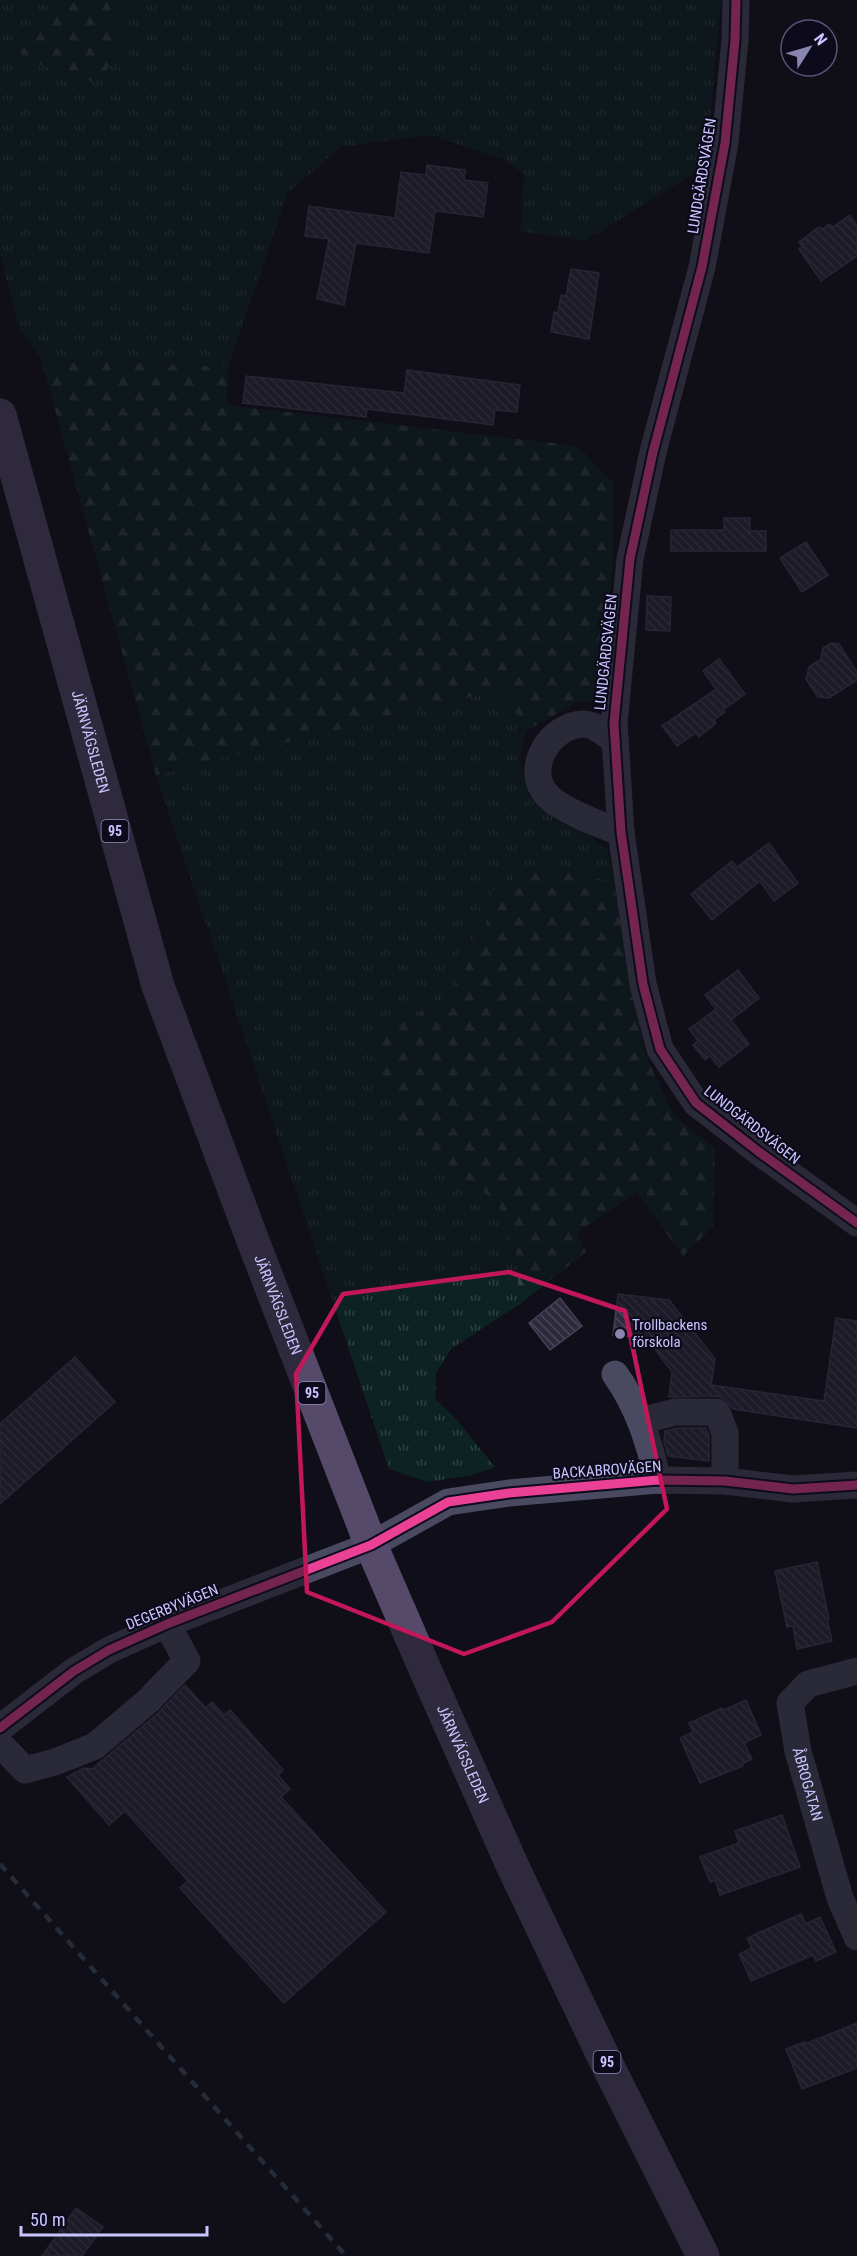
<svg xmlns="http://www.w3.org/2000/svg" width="857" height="2256" viewBox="0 0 857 2256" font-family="'Roboto Condensed',sans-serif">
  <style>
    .grass { fill: url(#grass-tufts) }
    .forest { fill: url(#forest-firs) }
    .building { fill: url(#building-back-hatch); stroke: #434057; stroke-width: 1.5 }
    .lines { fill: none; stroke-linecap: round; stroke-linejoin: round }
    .minor { stroke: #494961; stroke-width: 27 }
    .major { stroke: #564a6b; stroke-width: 33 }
    .rail { stroke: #3b5161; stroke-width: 4.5; stroke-dasharray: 9 8; stroke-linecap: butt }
    .cycleway-casing { stroke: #0d0a1c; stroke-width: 13 }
    .cycleway { stroke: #ea4096; stroke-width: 9 }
    .marked { fill: none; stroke: #c2185b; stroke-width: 4.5; stroke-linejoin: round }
    .poi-dot { fill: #8885ae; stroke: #0d0a1c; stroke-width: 2 }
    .labels { text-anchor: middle; stroke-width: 4.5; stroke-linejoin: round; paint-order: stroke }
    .shield { fill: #0d0a1c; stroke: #918dbb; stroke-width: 1.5 }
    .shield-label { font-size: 14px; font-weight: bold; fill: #c9c5ff }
    .street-label { font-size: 15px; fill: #c9c5ff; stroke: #0d0a1c }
    .poi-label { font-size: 15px; fill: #c9c5ff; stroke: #0d0a1c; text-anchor: start }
  </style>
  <defs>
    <pattern id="grass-tufts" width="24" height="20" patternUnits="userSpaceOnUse" patternTransform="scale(1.5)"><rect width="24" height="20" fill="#0d2322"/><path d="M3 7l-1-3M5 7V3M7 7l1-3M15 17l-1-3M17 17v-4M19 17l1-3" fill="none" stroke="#2f4143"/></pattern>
    <pattern id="forest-firs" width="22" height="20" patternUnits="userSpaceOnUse" patternTransform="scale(1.5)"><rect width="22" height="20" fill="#0d2322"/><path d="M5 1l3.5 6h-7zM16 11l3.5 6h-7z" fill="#2f4143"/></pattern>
    <pattern id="building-back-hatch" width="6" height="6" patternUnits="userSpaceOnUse" patternTransform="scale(1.5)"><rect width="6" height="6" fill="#2d2b3b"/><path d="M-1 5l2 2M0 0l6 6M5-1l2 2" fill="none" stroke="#4a4858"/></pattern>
  </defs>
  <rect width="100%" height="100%" fill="#100e18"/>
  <!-- grass -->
  <g class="grass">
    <polygon points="0,0 721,0 706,166 585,241 520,231 524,174 504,160 431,135 341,147 288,193 228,367 41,359 19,328 0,254"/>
    <path d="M 503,689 L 526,731 L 520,757 L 529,796 L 558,821 L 585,832 L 607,849 L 614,882 L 570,873 C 546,889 469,932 459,955 C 453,967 455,977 456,991 L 407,1020 L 374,1033 L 446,1168 L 497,1201 L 515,1248 L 520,1304 L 452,1348 L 436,1373 L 435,1399 L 456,1419 L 495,1467 L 472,1475 L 428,1482 L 389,1469 L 156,775 Z"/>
  </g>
  <!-- forest -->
  <g class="forest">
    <polygon points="77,0 129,0 111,21 128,38 114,63 93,82 22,59 22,42 58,12"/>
    <polygon points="41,359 228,367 227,405 578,446 613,482 613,556 603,702 577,702 526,731 502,689 156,775"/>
    <polygon points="523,873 570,873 614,882 644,1052 675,1117 715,1148 713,1227 683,1256 637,1192 577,1233 586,1252 520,1304 515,1248 497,1201 446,1168 402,1122 374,1061 374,1033 407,1020 456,991 454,969 460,952 486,927 490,893"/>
  </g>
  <!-- building -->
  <g class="building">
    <polygon points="427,165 465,170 464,180 488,183 483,217 435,211 429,253 356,243 344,305 317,299 329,239 305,236 309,206 395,218 401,172 426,175"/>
    <polygon points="850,215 857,225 857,256 821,281 799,249 803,247 799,242 819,227 822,229 829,224 833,227"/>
    <polygon points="571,269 599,273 589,339 551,332 554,312 558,313 561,295 566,296"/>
    <polygon points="407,370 520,385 517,412 495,410 493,425 367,409 366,417 243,403 246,376 404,393"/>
    <polygon points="724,518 750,518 750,531 766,531 766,551 671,551 671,530 724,530"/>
    <polygon points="806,542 828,575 802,592 780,558"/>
    <polygon points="647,596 671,597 670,631 646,630"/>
    <polygon points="831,643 839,644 857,672 857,680 829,698 818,697 806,679 809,667 821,659 823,648"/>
    <polygon points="719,659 745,694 723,710 725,712 714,720 716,723 714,725 699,737 696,733 677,746 662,726 716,689 703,671"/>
    <polygon points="769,843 798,883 774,901 760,881 712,920 691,894 732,861 737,867"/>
    <polygon points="738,970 759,998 731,1020 749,1044 719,1067 710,1056 705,1060 693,1045 698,1041 689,1029 716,1009 705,995"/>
    <polygon points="618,1294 669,1300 715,1359 711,1385 824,1401 836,1318 857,1321 857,1428 733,1409 726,1400 718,1396 669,1397 672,1372 647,1338 613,1335"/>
    <polygon points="560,1298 582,1326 550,1350 529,1323"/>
    <polygon points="75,1357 115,1402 0,1504 0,1424"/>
    <polygon points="677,1428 706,1428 709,1436 709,1461 668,1456 664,1441 665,1431"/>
    <polygon points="817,1562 829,1619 827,1619 832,1641 797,1649 793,1626 787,1627 775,1571"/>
    <polygon points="185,1685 206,1708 212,1702 224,1715 230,1710 283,1770 278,1775 290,1789 281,1797 386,1912 284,2003 180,1888 188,1881 125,1811 109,1825 67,1777 84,1768 92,1769 158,1713"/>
    <polygon points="746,1700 761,1735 744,1743 752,1759 742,1764 743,1766 700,1783 680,1738 693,1732 689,1723 722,1708 724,1710"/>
    <polygon points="782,1815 800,1867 720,1895 715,1880 710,1882 700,1857 739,1843 735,1831"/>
    <polygon points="801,1914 806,1924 820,1917 836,1952 816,1961 813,1955 751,1981 739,1954 752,1948 747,1938"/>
    <polygon points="857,2023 857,2068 802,2089 786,2049 805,2042 805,2044"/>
    <polygon points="76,2208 103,2227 82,2256 42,2256"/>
  </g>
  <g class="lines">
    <!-- minor -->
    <g class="minor">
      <polyline points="736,0 735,40 725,143 702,267 653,452 630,559 614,723 621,832 643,984 660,1049 696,1103 759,1152 857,1223"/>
      <path d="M 615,741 C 606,734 595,724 583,724 C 550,725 523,769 547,795 C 559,809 602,826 621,832"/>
      <path d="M 615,1374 C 638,1406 649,1442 658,1480"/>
      <polyline points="641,1421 675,1412 717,1412 725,1433 725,1481"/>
      <path id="s1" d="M 857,1671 L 808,1684 L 790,1703 L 798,1751 L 840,1898 L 857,1937"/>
      <polyline points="0,1728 74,1671 109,1650 167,1624 371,1545 448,1502 509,1493 658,1480 725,1481 793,1489 857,1485"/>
      <polyline points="0,1744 25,1770 55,1762 95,1746 148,1701 187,1661 167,1624"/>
    </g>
    <!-- major -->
    <path class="major" id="s2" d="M 0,415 L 158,986 L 253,1241 L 371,1545 L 428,1676 L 513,1867 L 605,2060 L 703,2256"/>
    <!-- rail -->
    <polyline class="rail" points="0,1864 346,2256"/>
    <!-- cycleway casing -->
    <g class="cycleway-casing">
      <g id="cycleway">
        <polyline points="736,0 735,40 725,143 702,267 653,452 630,559 614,723 621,832 643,984 660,1049 696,1103 759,1152 857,1223"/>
        <polyline points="0,1728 74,1671 109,1650 167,1624 371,1545 448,1502 509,1493 658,1480 725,1481 793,1489 857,1485"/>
      </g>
    </g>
    <!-- cycleway -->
    <use href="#cycleway" class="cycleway"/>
  </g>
  <!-- marked area -->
  <path d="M0 0H857V2256H0ZM 509,1272 L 625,1311 L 667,1509 L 552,1622 L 464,1654 L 307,1592 L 296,1374 L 343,1294 Z" fill="#100e18" fill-opacity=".55" fill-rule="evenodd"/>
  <path class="marked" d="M 509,1272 L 625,1311 L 667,1509 L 552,1622 L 464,1654 L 307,1592 L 296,1374 L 343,1294 Z"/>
  <!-- markers -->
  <circle class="poi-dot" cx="620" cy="1334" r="6"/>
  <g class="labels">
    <!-- shield labels -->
    <g class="shield">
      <rect x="101.5" y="820" width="27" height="22" rx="4.5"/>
      <rect x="298.5" y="1382" width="27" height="22" rx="4.5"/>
      <rect x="593.5" y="2051" width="27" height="22" rx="4.5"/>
    </g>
    <g class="shield-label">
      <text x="115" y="836">95</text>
      <text x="312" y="1398">95</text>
      <text x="607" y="2067">95</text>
    </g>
    <!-- street labels -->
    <g class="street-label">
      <text transform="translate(702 176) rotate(-81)" y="5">LUNDGÄRDSVÄGEN</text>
      <text transform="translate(606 652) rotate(-84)" y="5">LUNDGÄRDSVÄGEN</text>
      <text dy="5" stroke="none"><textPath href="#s2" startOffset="339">JÄRNVÄGSLEDEN</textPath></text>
      <text transform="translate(752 1125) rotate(38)" y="5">LUNDGÄRDSVÄGEN</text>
      <text dy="5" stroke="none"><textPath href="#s2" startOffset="933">JÄRNVÄGSLEDEN</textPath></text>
      <text transform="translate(607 1470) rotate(-4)" y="5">BACKABROVÄGEN</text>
      <text transform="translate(172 1607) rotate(-22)" y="5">DEGERBYVÄGEN</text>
      <text dy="5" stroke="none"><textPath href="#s2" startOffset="1419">JÄRNVÄGSLEDEN</textPath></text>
      <text dy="5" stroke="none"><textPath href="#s1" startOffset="160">ÅBROGATAN</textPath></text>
    </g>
    <!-- poi labels -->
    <g class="poi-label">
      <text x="632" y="1330">Trollbackens<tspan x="632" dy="17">förskola</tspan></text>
    </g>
  </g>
  <!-- north arrow -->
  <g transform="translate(809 48) rotate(53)"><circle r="28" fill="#0d0a1c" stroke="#585577" stroke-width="1.5"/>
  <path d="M0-4.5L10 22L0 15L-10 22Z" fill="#8885ae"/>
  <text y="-9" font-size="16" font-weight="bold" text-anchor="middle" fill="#c9c5ff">N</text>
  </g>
  <!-- scale -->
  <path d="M21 2226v9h186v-9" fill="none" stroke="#c9c5ff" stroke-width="3"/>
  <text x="30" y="2226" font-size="18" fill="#c9c5ff" stroke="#0d0a1c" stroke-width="4.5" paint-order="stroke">50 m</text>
</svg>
